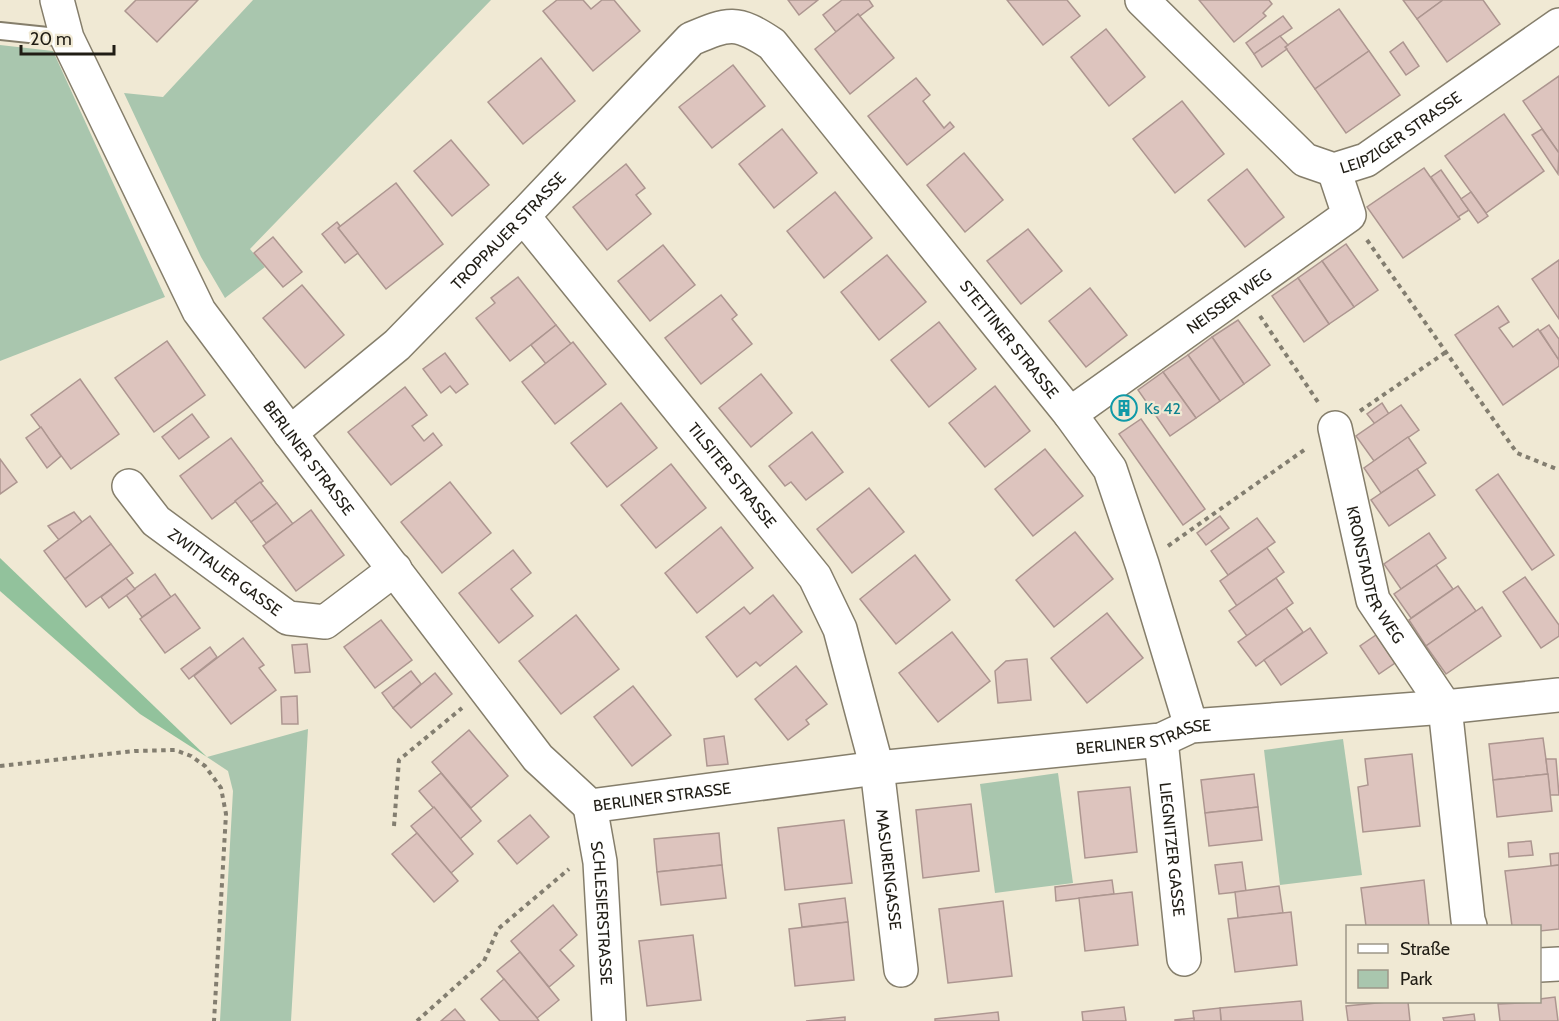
<svg xmlns="http://www.w3.org/2000/svg" width="1559" height="1021" viewBox="0 0 1559 1021" font-family="Cabin,sans-serif">
  <style>
    .green { fill: #a9c6ae }
    .forest { fill: #92c29c }
    .building { fill: #ddc4be; stroke: #ad9690; stroke-width: 1.5 }
    .lines { fill: none; stroke-linecap: round; stroke-linejoin: round }
    .service-casing { stroke: #857e6b; stroke-width: 20 }
    .minor-casing { stroke: #857e6b; stroke-width: 36 }
    .path { stroke: #837e70; stroke-width: 4; stroke-dasharray: 4.5 4.5; stroke-linecap: butt }
    .service { stroke: #fff; stroke-width: 16 }
    .minor { stroke: #fff; stroke-width: 33 }
    .labels { text-anchor: middle; stroke-width: 4.5; stroke-linejoin: round; paint-order: stroke }
    .street-label { font-size: 16px; fill: #201d15; stroke: #f0e9d4 }
    .culture-label { font-size: 16px; fill: #0d838f; stroke: #f0e9d4; text-anchor: start }
  </style>
  <rect width="100%" height="100%" fill="#f0e9d4"/>
  <!-- green -->
  <g class="green">
    <polygon points="253,0 491,0 250,249 265,267 225,298 201,257 124,93 163,97"/>
    <polygon points="0,45 53,51 165,297 0,361"/>
    <polygon points="308,729 291,1021 220,1021 233,791 228,771 207,757"/>
    <polygon points="1343,739 1362,875 1280,885 1264,750"/>
    <polygon points="1058,773 1073,883 995,893 980,784"/>
  </g>
  <!-- forest -->
  <polygon class="forest" points="0,558 207,757 140,714 0,591"/>
  <!-- building -->
  <g class="building">
    <polygon points="136,0 198,0 157,42 125,11"/>
    <polygon points="557,0 583,0 591,9 602,0 614,0 640,31 593,71 543,11"/>
    <polygon points="788,0 818,0 799,15"/>
    <polygon points="842,0 869,0 873,6 860,16 858,14 836,32 823,15"/>
    <polygon points="1007,0 1067,0 1080,16 1043,45"/>
    <polygon points="1199,0 1269,0 1272,4 1263,13 1266,16 1234,42"/>
    <polygon points="1403,0 1443,0 1417,19"/>
    <polygon points="1443,0 1483,0 1500,24 1447,62 1417,19"/>
    <polygon points="1339,9 1369,51 1315,89 1285,47"/>
    <polygon points="858,14 894,58 850,94 815,49"/>
    <polygon points="1283,16 1292,28 1254,54 1246,43"/>
    <polygon points="1106,29 1145,77 1109,106 1071,57"/>
    <polygon points="1280,36 1288,45 1285,47 1287,49 1262,67 1254,54"/>
    <polygon points="1403,42 1419,66 1406,75 1390,52"/>
    <polygon points="1369,51 1400,95 1346,133 1315,89"/>
    <polygon points="541,58 575,101 523,144 488,102"/>
    <polygon points="733,65 765,106 712,148 679,107"/>
    <polygon points="1559,76 1559,153 1523,101"/>
    <polygon points="916,78 930,95 923,101 944,128 950,122 954,127 907,165 868,116"/>
    <polygon points="1182,101 1224,154 1175,193 1133,139"/>
    <polygon points="1504,114 1544,171 1486,213 1445,156"/>
    <polygon points="782,129 817,173 774,208 739,164"/>
    <polygon points="1542,129 1559,153 1558,174 1532,135"/>
    <polygon points="451,140 489,185 452,216 414,171"/>
    <polygon points="964,153 1003,200 965,232 927,185"/>
    <polygon points="626,164 645,188 636,195 651,214 607,250 573,207"/>
    <polygon points="1424,168 1460,219 1403,258 1367,207"/>
    <polygon points="1247,169 1284,217 1245,247 1208,200"/>
    <polygon points="1441,170 1469,210 1458,217 1431,177"/>
    <polygon points="396,183 443,244 386,289 338,228"/>
    <polygon points="835,192 872,238 824,278 787,231"/>
    <polygon points="1471,192 1488,216 1478,223 1461,199"/>
    <polygon points="337,222 340,226 338,228 358,253 345,263 322,234"/>
    <polygon points="1028,229 1062,271 1021,304 987,261"/>
    <polygon points="273,237 302,272 283,287 254,253"/>
    <polygon points="1346,244 1378,290 1354,307 1322,261"/>
    <polygon points="663,245 695,285 650,321 618,281"/>
    <polygon points="887,255 926,302 879,340 841,292"/>
    <polygon points="1559,260 1559,319 1532,279"/>
    <polygon points="1322,261 1354,307 1329,324 1298,278"/>
    <polygon points="518,277 556,325 510,361 476,318 495,303 491,298"/>
    <polygon points="1298,278 1329,324 1304,342 1272,296"/>
    <polygon points="302,285 344,335 305,368 263,318"/>
    <polygon points="1090,288 1127,335 1086,367 1049,321"/>
    <polygon points="721,295 737,315 732,319 752,344 701,384 665,338"/>
    <polygon points="1498,306 1509,322 1499,328 1513,347 1538,329 1559,360 1559,366 1503,405 1455,335"/>
    <polygon points="1238,320 1270,365 1244,384 1212,337"/>
    <polygon points="939,322 976,369 929,407 891,360"/>
    <polygon points="556,325 571,344 546,364 531,345"/>
    <polygon points="1549,325 1559,339 1559,360 1540,331"/>
    <polygon points="1212,337 1244,384 1220,401 1188,355"/>
    <polygon points="167,341 205,395 154,432 115,378"/>
    <polygon points="573,342 606,384 555,424 522,382"/>
    <polygon points="445,353 468,384 456,393 450,386 441,393 423,369"/>
    <polygon points="1188,355 1220,401 1196,418 1163,372"/>
    <polygon points="1163,372 1196,418 1170,436 1138,390"/>
    <polygon points="761,374 792,413 751,447 719,408"/>
    <polygon points="80,379 119,434 71,469 31,415"/>
    <polygon points="995,386 1030,431 985,467 949,423"/>
    <polygon points="405,387 427,415 412,426 424,441 433,433 442,445 391,485 348,432"/>
    <polygon points="1124,400 1132,411 1123,416 1116,406"/>
    <polygon points="621,403 657,448 607,487 571,443"/>
    <polygon points="1382,403 1389,414 1375,424 1367,414"/>
    <polygon points="1401,405 1419,430 1374,461 1356,436"/>
    <polygon points="192,414 209,437 179,459 162,437"/>
    <polygon points="1141,419 1205,509 1183,525 1119,434"/>
    <polygon points="41,427 61,456 47,468 26,438"/>
    <polygon points="812,432 843,472 806,500 791,482 785,486 769,466"/>
    <polygon points="1408,437 1426,463 1381,493 1364,468"/>
    <polygon points="231,438 263,481 212,519 180,476"/>
    <polygon points="1045,449 1083,496 1033,536 995,489"/>
    <polygon points="0,459 17,482 0,494"/>
    <polygon points="671,464 706,508 656,548 621,505"/>
    <polygon points="1417,469 1435,495 1389,526 1371,500"/>
    <polygon points="1498,474 1554,555 1532,570 1476,490"/>
    <polygon points="260,482 277,503 251,522 235,501"/>
    <polygon points="450,482 491,533 442,573 401,522"/>
    <polygon points="869,488 904,532 852,573 817,529"/>
    <polygon points="277,503 293,524 266,543 251,522"/>
    <polygon points="311,510 344,555 296,591 263,546"/>
    <polygon points="74,512 82,522 59,540 48,526"/>
    <polygon points="90,516 111,544 65,579 44,551"/>
    <polygon points="1220,516 1229,528 1206,545 1197,533"/>
    <polygon points="1257,518 1275,542 1228,575 1211,551"/>
    <polygon points="721,527 753,568 697,613 665,573"/>
    <polygon points="1075,532 1113,579 1054,627 1016,580"/>
    <polygon points="1429,533 1446,558 1401,589 1384,564"/>
    <polygon points="111,544 133,573 86,607 65,579"/>
    <polygon points="1267,548 1284,572 1237,606 1220,581"/>
    <polygon points="513,550 531,573 511,589 533,616 499,643 459,593"/>
    <polygon points="915,555 950,600 896,644 860,599"/>
    <polygon points="1436,565 1453,589 1411,618 1394,594"/>
    <polygon points="155,574 171,597 142,617 126,595"/>
    <polygon points="1525,577 1559,625 1559,636 1541,648 1503,592"/>
    <polygon points="126,578 135,589 109,608 101,597"/>
    <polygon points="1276,578 1293,603 1247,636 1229,611"/>
    <polygon points="1458,586 1476,611 1426,646 1409,620"/>
    <polygon points="175,594 200,628 165,653 140,619"/>
    <polygon points="773,595 802,632 760,666 756,662 737,677 706,637 744,607 750,614"/>
    <polygon points="1482,607 1501,636 1446,674 1426,646"/>
    <polygon points="1286,608 1303,632 1256,666 1238,642"/>
    <polygon points="1107,613 1143,658 1087,703 1051,658"/>
    <polygon points="576,615 619,669 561,714 519,661"/>
    <polygon points="381,620 412,660 375,688 344,647"/>
    <polygon points="1310,628 1327,653 1281,685 1264,660"/>
    <polygon points="952,632 990,681 938,722 899,673"/>
    <polygon points="1376,635 1395,663 1379,674 1360,646"/>
    <polygon points="243,638 264,665 259,668 276,690 231,724 194,676"/>
    <polygon points="307,644 310,672 295,673 292,645"/>
    <polygon points="210,647 217,657 189,679 181,669"/>
    <polygon points="1027,659 1031,700 998,703 995,671 1006,661"/>
    <polygon points="796,666 827,704 806,720 809,724 788,740 755,699"/>
    <polygon points="411,671 421,684 393,708 382,693"/>
    <polygon points="435,673 452,694 411,728 393,708"/>
    <polygon points="633,686 671,735 632,766 594,717"/>
    <polygon points="297,696 298,724 282,724 281,697"/>
    <polygon points="469,730 508,776 471,808 432,762"/>
    <polygon points="724,736 728,764 707,766 704,739"/>
    <polygon points="1543,738 1548,774 1493,780 1489,744"/>
    <polygon points="1412,754 1420,826 1363,832 1358,787 1368,785 1365,759"/>
    <polygon points="1546,759 1556,759 1559,795 1550,795"/>
    <polygon points="441,773 481,821 460,839 419,791"/>
    <polygon points="1254,774 1258,807 1205,813 1201,780"/>
    <polygon points="1548,774 1552,811 1497,817 1493,780"/>
    <polygon points="1130,787 1137,852 1085,858 1078,792"/>
    <polygon points="971,804 979,871 923,878 916,810"/>
    <polygon points="434,807 473,854 451,873 411,826"/>
    <polygon points="1258,807 1262,840 1209,846 1205,813"/>
    <polygon points="530,815 549,837 517,864 498,841"/>
    <polygon points="844,820 852,883 785,890 778,828"/>
    <polygon points="417,833 458,881 434,902 392,854"/>
    <polygon points="719,833 722,865 657,872 654,839"/>
    <polygon points="1531,841 1533,855 1509,857 1508,843"/>
    <polygon points="1559,853 1559,865 1551,866 1550,854"/>
    <polygon points="1242,862 1246,891 1219,894 1215,865"/>
    <polygon points="722,865 726,898 661,905 657,872"/>
    <polygon points="1559,865 1559,929 1540,931 1540,926 1512,926 1505,871"/>
    <polygon points="1112,880 1114,894 1056,901 1055,887"/>
    <polygon points="1424,880 1429,926 1366,926 1361,888"/>
    <polygon points="1279,886 1283,913 1238,918 1235,892"/>
    <polygon points="1132,892 1138,945 1085,951 1079,898"/>
    <polygon points="845,898 848,922 802,927 799,904"/>
    <polygon points="1003,901 1012,976 948,983 939,909"/>
    <polygon points="553,905 577,935 560,950 574,966 549,987 511,941"/>
    <polygon points="1291,912 1297,965 1235,972 1228,919"/>
    <polygon points="848,922 854,980 795,986 789,929"/>
    <polygon points="693,935 701,1000 647,1006 639,941"/>
    <polygon points="520,952 559,1000 537,1018 497,971"/>
    <polygon points="504,979 537,1018 539,1021 500,1021 481,999"/>
    <polygon points="1555,997 1558,1021 1500,1021 1498,1004 1540,1002 1540,999"/>
    <polygon points="1301,1001 1303,1021 1221,1021 1220,1008"/>
    <polygon points="1387,1002 1408,1002 1410,1021 1348,1021 1346,1006"/>
    <polygon points="1124,1007 1126,1021 1083,1021 1082,1012"/>
    <polygon points="1220,1008 1221,1021 1194,1021 1193,1011"/>
    <polygon points="455,1009 465,1021 441,1021"/>
    <polygon points="998,1012 999,1021 935,1021 935,1019"/>
    <polygon points="1474,1014 1475,1021 1444,1021 1443,1018"/>
    <polygon points="845,1017 845,1021 806,1021"/>
    <polygon points="1194,1018 1194,1021 1175,1021 1175,1020"/>
  </g>
  <g class="lines">
    <!-- service casing -->
    <g class="service-casing">
      <polyline id="service" points="0,31 67,38"/>
    </g>
    <!-- minor casing -->
    <g class="minor-casing">
      <g id="minor">
        <path id="s1" d="M 57,0 L 67,38 L 199,311 L 290,433 L 538,758 L 590,806 L 877,768 L 1161,740 L 1191,726 L 1445,707 L 1559,695"/>
        <path id="s2" d="M 1142,0 L 1305,160 L 1334,170 L 1366,160 L 1559,25"/>
        <path id="s3" d="M 523,216 L 815,577 L 840,629 L 877,768 L 901,970"/>
        <path id="s4" d="M 1070,414 L 1349,215 L 1334,170"/>
        <path id="s5" d="M 1335,428 L 1373,600 L 1445,707 L 1468,920 L 1470,926"/>
        <path id="s6" d="M 290,433 L 397,345 L 523,216 L 691,39 C 729,23 736,20 772,44 L 1070,414 L 1110,469 L 1142,564 L 1191,726"/>
        <path id="s7" d="M 129,486 L 156,521 L 288,618 L 325,622 L 395,569"/>
        <path id="s8" d="M 1161,740 L 1184,959"/>
        <path id="s9" d="M 590,806 L 600,862 L 609,1021"/>
        <polyline points="1540,965 1559,964"/>
      </g>
    </g>
    <!-- path -->
    <g class="path">
      <polyline points="1367,240 1517,453 1559,470"/>
      <polyline points="1260,316 1318,402"/>
      <polyline points="1360,411 1446,352"/>
      <polyline points="1168,546 1307,448"/>
      <polyline points="0,766 135,751 175,750 191,756 205,766 221,788 226,814 214,1021"/>
      <polyline points="394,826 399,760 462,708"/>
      <polyline points="417,1021 484,961 498,929 569,869"/>
    </g>
    <!-- service -->
    <use href="#service" class="service"/>
    <!-- minor -->
    <use href="#minor" class="minor"/>
  </g>
  <!-- icons -->
  <defs>
    <g id="building-ring" transform="scale(1.35)"><circle r="9.5" fill="#f0e9d4" stroke="#0f9aa8" stroke-width="1.5"/><path d="M-4-6H4V6H1V3H-1V6H-4ZM-2.5-4.3h1.7v1.8h-1.7ZM.8-4.3h1.7v1.8H.8ZM-2.5-1h1.7V.8h-1.7ZM.8-1h1.7V.8H.8Z" fill="#0f9aa8"/></g>
  </defs>
  <g fill-rule="evenodd">
    <use href="#building-ring" x="1124" y="408"/>
  </g>
  <g class="labels">
    <!-- street labels -->
    <g class="street-label">
      <text dy="6" stroke="none"><textPath href="#s2" startOffset="336">LEIPZIGER STRASSE</textPath></text>
      <text dy="6" stroke="none"><textPath href="#s6" startOffset="298">TROPPAUER STRASSE</textPath></text>
      <text dy="6" stroke="none"><textPath href="#s4" startOffset="195">NEISSER WEG</textPath></text>
      <text dy="6" stroke="none"><textPath href="#s6" startOffset="1029">STETTINER STRASSE</textPath></text>
      <text dy="6" stroke="none"><textPath href="#s1" startOffset="526">BERLINER STRASSE</textPath></text>
      <text dy="6" stroke="none"><textPath href="#s3" startOffset="333">TILSITER STRASSE</textPath></text>
      <text dy="6" stroke="none"><textPath href="#s7" startOffset="130">ZWITTAUER GASSE</textPath></text>
      <text dy="6" stroke="none"><textPath href="#s5" startOffset="153">KRONSTADTER WEG</textPath></text>
      <text dy="6" stroke="none"><textPath href="#s1" startOffset="1533">BERLINER STRASSE</textPath></text>
      <text dy="6" stroke="none"><textPath href="#s1" startOffset="1047">BERLINER STRASSE</textPath></text>
      <text dy="6" stroke="none"><textPath href="#s8" startOffset="110">LIEGNITZER GASSE</textPath></text>
      <text dy="6" stroke="none"><textPath href="#s3" startOffset="768">MASURENGASSE</textPath></text>
      <text dy="6" stroke="none"><textPath href="#s9" startOffset="108">SCHLESIERSTRASSE</textPath></text>
    </g>
    <!-- culture labels -->
    <g class="culture-label">
      <text x="1144" y="414">Ks 42</text>
    </g>
  </g>
  <!-- legend -->
  <rect x="1346" y="925" width="195" height="78" fill="#f0e9d4" stroke="#9d9788" stroke-width="1.5"/>
  <rect x="1358" y="944" width="30" height="9" fill="#ffffff" stroke="#9d9788" stroke-width="1.5"/>
  <text x="1400" y="955" font-size="18" fill="#201d15">Straße</text>
  <rect x="1358" y="970" width="30" height="18" fill="#a9c6ae" stroke="#9d9788" stroke-width="1.5"/>
  <text x="1400" y="985" font-size="18" fill="#201d15">Park</text>
  <!-- scale -->
  <path d="M21 45v9h93v-9" fill="none" stroke="#201d15" stroke-width="3"/>
  <text x="30" y="45" font-size="18" fill="#201d15" stroke="#f0e9d4" stroke-width="4.5" paint-order="stroke">20 m</text>
</svg>
